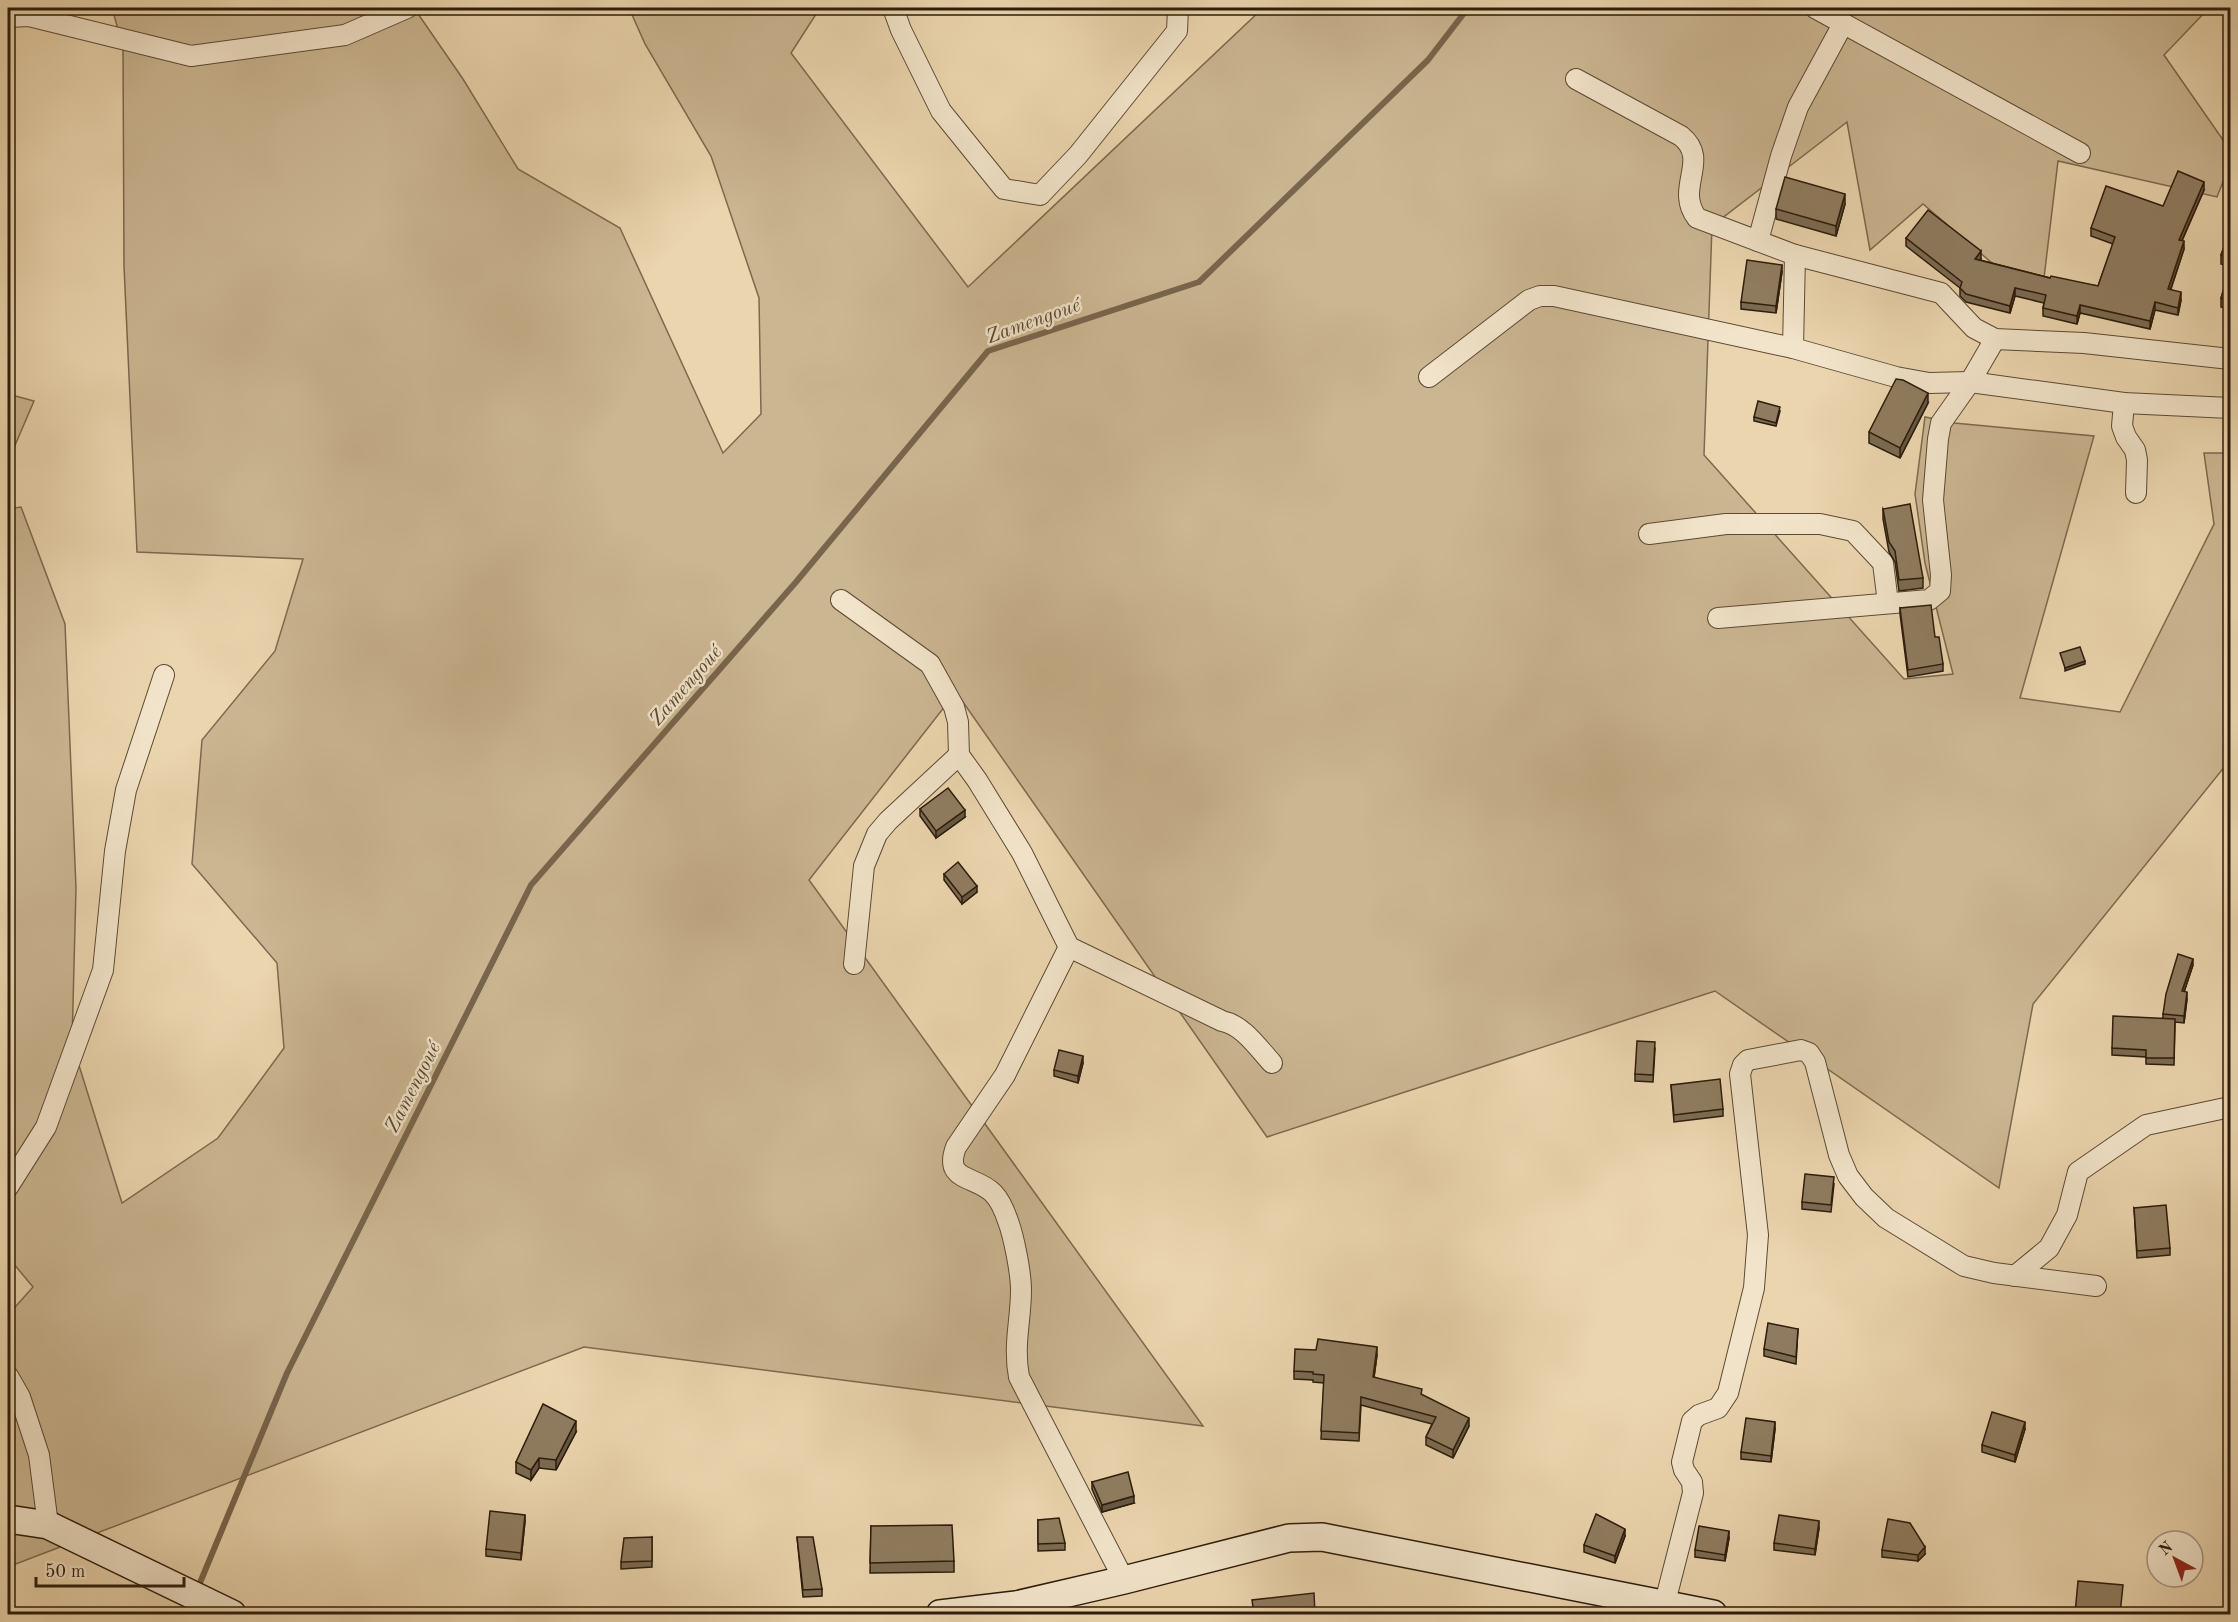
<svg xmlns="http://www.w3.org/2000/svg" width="2238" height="1622" viewBox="0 0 2238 1622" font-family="'Old Standard TT',serif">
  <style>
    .green { fill: #cbb692; stroke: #7c694e; stroke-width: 1.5 }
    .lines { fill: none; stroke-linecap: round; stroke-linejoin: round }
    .stream { stroke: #78654c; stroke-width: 6 }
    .street-casing { stroke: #5c4a34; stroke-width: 22 }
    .secondary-casing { stroke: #2c1c0b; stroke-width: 30 }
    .street { stroke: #f2e4ca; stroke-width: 20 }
    .secondary { stroke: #f2e4ca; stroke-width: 27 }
    .wall { fill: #7b6b53; stroke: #2c1c0b; stroke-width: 1.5 }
    .shaded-wall { fill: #645743; stroke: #2c1c0b; stroke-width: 1.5 }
    .building { fill: #8f7c60; stroke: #2c1c0b; stroke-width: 1.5 }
    .labels { text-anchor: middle; stroke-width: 5; stroke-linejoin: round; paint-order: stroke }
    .water-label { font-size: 20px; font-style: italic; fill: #584731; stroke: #f2e4ca }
  </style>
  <rect width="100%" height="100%" fill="#ebd5ae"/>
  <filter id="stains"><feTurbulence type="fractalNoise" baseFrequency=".00333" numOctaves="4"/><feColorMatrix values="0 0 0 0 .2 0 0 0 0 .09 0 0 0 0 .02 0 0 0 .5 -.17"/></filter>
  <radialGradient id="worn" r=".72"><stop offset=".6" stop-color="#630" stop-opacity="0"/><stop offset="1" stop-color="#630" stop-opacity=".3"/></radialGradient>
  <!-- green -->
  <g class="green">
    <polygon points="112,8 414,8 463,79 518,169 620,228 723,453 761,414 759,298 711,156 645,44 629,8 820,8 791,53 968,287 1263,8 2209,8 2164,55 2230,150 2230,164 2217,197 2058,161 2044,278 1999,269 1923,204 1870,250 1847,122 1712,226 1704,455 1904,679 1953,674 1925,563 1915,494 1925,417 1954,423 2094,436 2020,698 2120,712 2214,524 2204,453 2230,453 2230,760 2033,1004 1999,1188 1715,991 1267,1137 956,692 809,880 1203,1426 584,1347 8,1567 8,1315 33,1287 8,1257 8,509 21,507 65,624 76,888 72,1043 122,1203 218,1138 284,1048 277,963 192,864 202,740 275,651 303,559 137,552 124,266 123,47"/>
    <polygon points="8,394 34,401 10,457 8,457"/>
  </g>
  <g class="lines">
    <!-- stream -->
    <g class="stream">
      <polyline points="197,1590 287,1373 531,885 796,582 988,351 1199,282 1428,60 1468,8"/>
      <polyline points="187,1614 192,1602"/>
    </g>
    <!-- street casing -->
    <g class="street-casing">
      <g id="street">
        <polyline points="893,8 901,30 941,111 1004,189 1040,195 1078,155 1177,31 1178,8"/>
        <polyline points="1815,8 2080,153"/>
        <polyline points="8,17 29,16 191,56 345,35 407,8"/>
        <path d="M 1576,79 L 1681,136 C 1711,160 1674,188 1697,218 L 1795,255 L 1941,293 L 1974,328 L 1995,339 L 2084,343 L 2230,359"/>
        <polyline points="1758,241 1781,156 1798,107 1843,24"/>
        <polyline points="1793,348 1795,255"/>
        <polyline points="1429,377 1529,300 1540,296 1554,296 1793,348 1896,377 1929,383 1970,382 2124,403 2230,408"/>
        <polyline points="2124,403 2122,426 2126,437 2135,450 2137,460 2136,493"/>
        <polyline points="1649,534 1726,524 1820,524 1853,531 1883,563 1888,603"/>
        <path d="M 841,600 L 930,664 L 954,707 L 958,722 L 959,755 L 977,780 L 1022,853 L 1069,947 L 1222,1021 C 1243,1025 1258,1048 1272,1063"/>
        <polyline points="1718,618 1929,600 1940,591 1941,575 1933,500 1938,439 1941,423 1970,382 1995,339"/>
        <path d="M 1069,947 L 1005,1075 L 956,1147 C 943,1182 975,1175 993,1193 C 1000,1200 1005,1212 1008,1221 C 1014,1237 1021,1273 1021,1290 C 1021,1321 1013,1344 1019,1377 L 1124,1580"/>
        <polyline points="854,964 864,866 877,834 888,821 959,755"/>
        <polyline points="8,1187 46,1127 103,970 115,851 126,790 164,675"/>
        <polyline points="2015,1276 2049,1248 2067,1215 2078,1172 2146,1125 2230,1107"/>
        <polyline points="8,1376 20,1397 39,1455 48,1525"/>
        <polyline points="1662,1614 1693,1493 1692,1482 1684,1470 1682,1462 1692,1421 1699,1415 1718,1408 1728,1393 1754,1288 1758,1235 1740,1074 1743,1065 1748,1060 1801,1050 1809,1053 1815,1062 1839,1155 1848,1176 1864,1197 1886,1218 1964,1266 1994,1273 2096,1286"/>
      </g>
    </g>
    <!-- secondary casing -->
    <g class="secondary-casing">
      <g id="secondary">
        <polyline points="8,1519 48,1525 232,1614"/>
        <polyline points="940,1614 1016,1605 1124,1580 1289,1538 1322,1537 1713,1614"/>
      </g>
    </g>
    <!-- street -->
    <use href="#street" class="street"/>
    <!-- secondary -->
    <use href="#secondary" class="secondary"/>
  </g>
  <!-- wall -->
  <g class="wall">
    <polygon points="2204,190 2182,241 2184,249 2171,289 2181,300 2178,315 2155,310 2150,329 2080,313 2077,324 2043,316 2043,308 2044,303 2015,296 2010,313 1966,302 1960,296 1960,288 1906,246 1906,238 1981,259 1980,260 2050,278 2098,286 2113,244 2091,236 2091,228 2163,206"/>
    <polygon points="1845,204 1836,236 1776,219 1776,209"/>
    <polygon points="2230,231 2230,267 2221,264 2221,255"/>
    <polygon points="2230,269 2230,310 2221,307 2221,298"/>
    <polygon points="1782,272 1776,313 1741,309 1741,302"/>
    <polygon points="1928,403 1900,458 1869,443 1869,432"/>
    <polygon points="1780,411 1776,426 1754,421 1754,417"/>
    <polygon points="1883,509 1923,578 1923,588 1899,591 1895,562 1889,552 1883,519"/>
    <polygon points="1900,608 1935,637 1943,664 1943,671 1908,677 1900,614"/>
    <polygon points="920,809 965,817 936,838 920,816"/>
    <polygon points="944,874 977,892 962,904 944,880"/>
    <polygon points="2193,965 2184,992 2187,999 2184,1023 2175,1022 2174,1065 2146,1064 2146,1057 2112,1055 2112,1048 2163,1018 2163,1014"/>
    <polygon points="1655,1049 1653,1082 1635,1081 1635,1074"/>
    <polygon points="1083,1063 1078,1083 1054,1076 1054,1070"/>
    <polygon points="1671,1085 1723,1109 1723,1116 1674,1122"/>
    <polygon points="1834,1184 1831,1212 1802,1209 1802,1202"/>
    <polygon points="2134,1208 2170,1248 2170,1255 2137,1258"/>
    <polygon points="1798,1329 1796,1364 1764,1356 1764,1349"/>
    <polygon points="1377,1355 1374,1377 1422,1395 1469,1426 1453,1458 1426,1445 1426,1437 1432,1424 1361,1405 1359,1441 1321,1439 1324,1383 1313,1382 1313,1380 1294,1379 1294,1371"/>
    <polygon points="1775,1429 1771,1462 1741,1459 1741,1452"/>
    <polygon points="2025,1429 2015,1462 1982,1452 1982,1445"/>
    <polygon points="576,1432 556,1470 539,1468 531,1480 516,1473 516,1462"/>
    <polygon points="1092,1482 1134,1503 1102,1512 1092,1489"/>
    <polygon points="1038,1520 1065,1543 1065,1550 1038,1551"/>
    <polygon points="525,1521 521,1560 486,1556 486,1549"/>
    <polygon points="871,1526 954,1561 954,1572 870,1573"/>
    <polygon points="1819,1528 1815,1555 1774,1550 1774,1543"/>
    <polygon points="1625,1536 1615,1563 1584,1552 1584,1545"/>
    <polygon points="652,1537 652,1567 621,1569 621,1562"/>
    <polygon points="797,1537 822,1589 822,1596 803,1597"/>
    <polygon points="1729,1538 1725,1561 1695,1557 1695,1550"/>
    <polygon points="1882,1550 1925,1554 1918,1561 1882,1557"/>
  </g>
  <!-- shaded-wall -->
  <g class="shaded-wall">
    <polygon points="2204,182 2204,190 2179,247 2179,240"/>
    <polygon points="1845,194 1845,204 1836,236 1836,226"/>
    <polygon points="2184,241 2184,249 2168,297 2168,289"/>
    <polygon points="1981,251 1981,259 1975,267 1975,259"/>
    <polygon points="1782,265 1782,272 1776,313 1776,306"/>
    <polygon points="2015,288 2015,296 2010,313 2010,306"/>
    <polygon points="2181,292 2181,300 2178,315 2178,308"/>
    <polygon points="2155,302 2155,310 2150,329 2150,321"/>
    <polygon points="2080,305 2080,313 2077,324 2077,316"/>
    <polygon points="1928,393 1928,403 1900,458 1900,448"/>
    <polygon points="2085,661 2085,664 2065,671 2065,668"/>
    <polygon points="965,810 965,817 936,838 936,831"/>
    <polygon points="977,886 977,892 962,904 962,897"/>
    <polygon points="2193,959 2193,965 2182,998 2182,991"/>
    <polygon points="2187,992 2187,999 2184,1023 2184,1016"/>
    <polygon points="1083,1056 1083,1063 1078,1083 1078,1076"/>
    <polygon points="1377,1347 1377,1355 1373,1385 1373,1377"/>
    <polygon points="1469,1418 1469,1426 1453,1458 1453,1450"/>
    <polygon points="576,1421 576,1432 556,1470 556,1460"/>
    <polygon points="1775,1422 1775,1429 1771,1462 1771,1456"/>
    <polygon points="2025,1422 2025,1429 2015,1462 2015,1455"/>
    <polygon points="539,1458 539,1468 531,1480 531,1470"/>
    <polygon points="1134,1496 1134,1503 1102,1512 1102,1505"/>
    <polygon points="525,1515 525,1521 521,1560 521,1553"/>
    <polygon points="1819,1521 1819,1528 1815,1555 1815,1549"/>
    <polygon points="1625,1529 1625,1536 1615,1563 1615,1556"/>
    <polygon points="1729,1531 1729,1538 1725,1561 1725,1555"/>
    <polygon points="1925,1547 1925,1554 1918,1561 1918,1555"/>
  </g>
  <!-- building -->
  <g class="building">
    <polygon points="2178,171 2204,182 2179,240 2184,241 2168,289 2181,292 2178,308 2155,302 2150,321 2080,305 2077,316 2043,308 2046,295 2015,288 2010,306 1966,294 1960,288 1962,282 1906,238 1928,210 1981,251 1975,259 2050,278 2051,276 2098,286 2115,237 2091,228 2106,186 2163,206"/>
    <polygon points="1785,177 1845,194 1836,226 1776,209"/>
    <polygon points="2230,231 2230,258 2221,255"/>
    <polygon points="1747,260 1782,265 1776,306 1741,302"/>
    <polygon points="2230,269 2230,301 2221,298"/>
    <polygon points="1896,379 1903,380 1928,393 1900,448 1869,432"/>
    <polygon points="1758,401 1780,407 1776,423 1754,417"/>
    <polygon points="1910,504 1923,578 1899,580 1895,551 1889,542 1883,509"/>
    <polygon points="1931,605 1935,637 1939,637 1943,664 1908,670 1900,608"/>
    <polygon points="2080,647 2085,661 2065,668 2060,653"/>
    <polygon points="948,788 965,810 936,831 920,809"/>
    <polygon points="958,862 977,886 962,897 944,874"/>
    <polygon points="2178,954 2193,959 2182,991 2187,992 2184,1016 2163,1014 2166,994"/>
    <polygon points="2113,1016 2175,1019 2174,1058 2146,1058 2146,1050 2112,1048"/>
    <polygon points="1637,1041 1655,1042 1653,1075 1635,1074"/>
    <polygon points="1059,1050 1083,1056 1078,1076 1054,1070"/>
    <polygon points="1720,1079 1723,1109 1674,1115 1671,1085"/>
    <polygon points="1805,1174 1834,1177 1831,1205 1802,1202"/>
    <polygon points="2166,1205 2170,1248 2137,1251 2134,1208"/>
    <polygon points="1768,1323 1798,1329 1796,1357 1764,1349"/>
    <polygon points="1318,1339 1377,1347 1373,1377 1422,1389 1421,1394 1469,1418 1453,1450 1426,1437 1436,1417 1361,1397 1359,1433 1321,1431 1324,1375 1313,1374 1313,1372 1294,1371 1295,1349 1316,1350"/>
    <polygon points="543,1404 576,1421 556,1460 539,1458 531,1470 516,1462"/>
    <polygon points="1992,1412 2025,1422 2015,1455 1982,1445"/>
    <polygon points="1746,1418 1775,1422 1771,1456 1741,1452"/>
    <polygon points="1128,1472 1134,1496 1102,1505 1092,1482"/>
    <polygon points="490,1511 525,1515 521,1553 486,1549"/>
    <polygon points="1596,1514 1625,1529 1615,1556 1584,1545"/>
    <polygon points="1779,1515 1819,1521 1815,1549 1774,1543"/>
    <polygon points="1059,1518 1065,1543 1038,1544 1038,1520"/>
    <polygon points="1888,1519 1910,1523 1925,1547 1918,1555 1882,1550"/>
    <polygon points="952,1525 954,1561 870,1563 871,1526"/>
    <polygon points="1699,1526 1729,1531 1725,1555 1695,1550"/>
    <polygon points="652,1537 652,1561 621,1562 624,1538"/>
    <polygon points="797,1537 813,1537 822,1589 803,1590"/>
    <polygon points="2078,1581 2123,1585 2120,1614 2075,1614"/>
    <polygon points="1314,1593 1315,1614 1254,1614 1252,1600"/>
    <polygon points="1552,1612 1568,1614 1551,1614"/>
  </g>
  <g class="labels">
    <!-- water labels -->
    <g class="water-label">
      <text transform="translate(1033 320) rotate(-20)" y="7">Zamengoué</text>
      <text transform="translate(685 685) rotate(-49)" y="7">Zamengoué</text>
      <text transform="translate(412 1087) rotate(-63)" y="7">Zamengoué</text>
    </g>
  </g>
  <!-- margin -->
  <rect width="2238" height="1622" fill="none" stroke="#ebd5ae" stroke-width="30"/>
  <rect x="9" y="9" width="2220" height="1604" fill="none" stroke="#2c1c0b" stroke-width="3"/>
  <rect x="15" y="15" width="2208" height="1592" fill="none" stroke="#2c1c0b" stroke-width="1.5"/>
  <!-- north arrow -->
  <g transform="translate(2175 1559) rotate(319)"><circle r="28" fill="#f2e4ca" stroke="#a3947e" stroke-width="1.5"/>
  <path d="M0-4.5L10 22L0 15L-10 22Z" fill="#8f2418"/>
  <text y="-9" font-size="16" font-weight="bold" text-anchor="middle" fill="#2c1c0b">N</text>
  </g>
  <!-- scale -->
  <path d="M36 1577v9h148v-9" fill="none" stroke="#2c1c0b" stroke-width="3"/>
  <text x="45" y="1577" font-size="18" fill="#2c1c0b" stroke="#f2e4ca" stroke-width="4.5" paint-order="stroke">50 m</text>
  <rect width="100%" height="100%" filter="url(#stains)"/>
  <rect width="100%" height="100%" fill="url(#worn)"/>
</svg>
